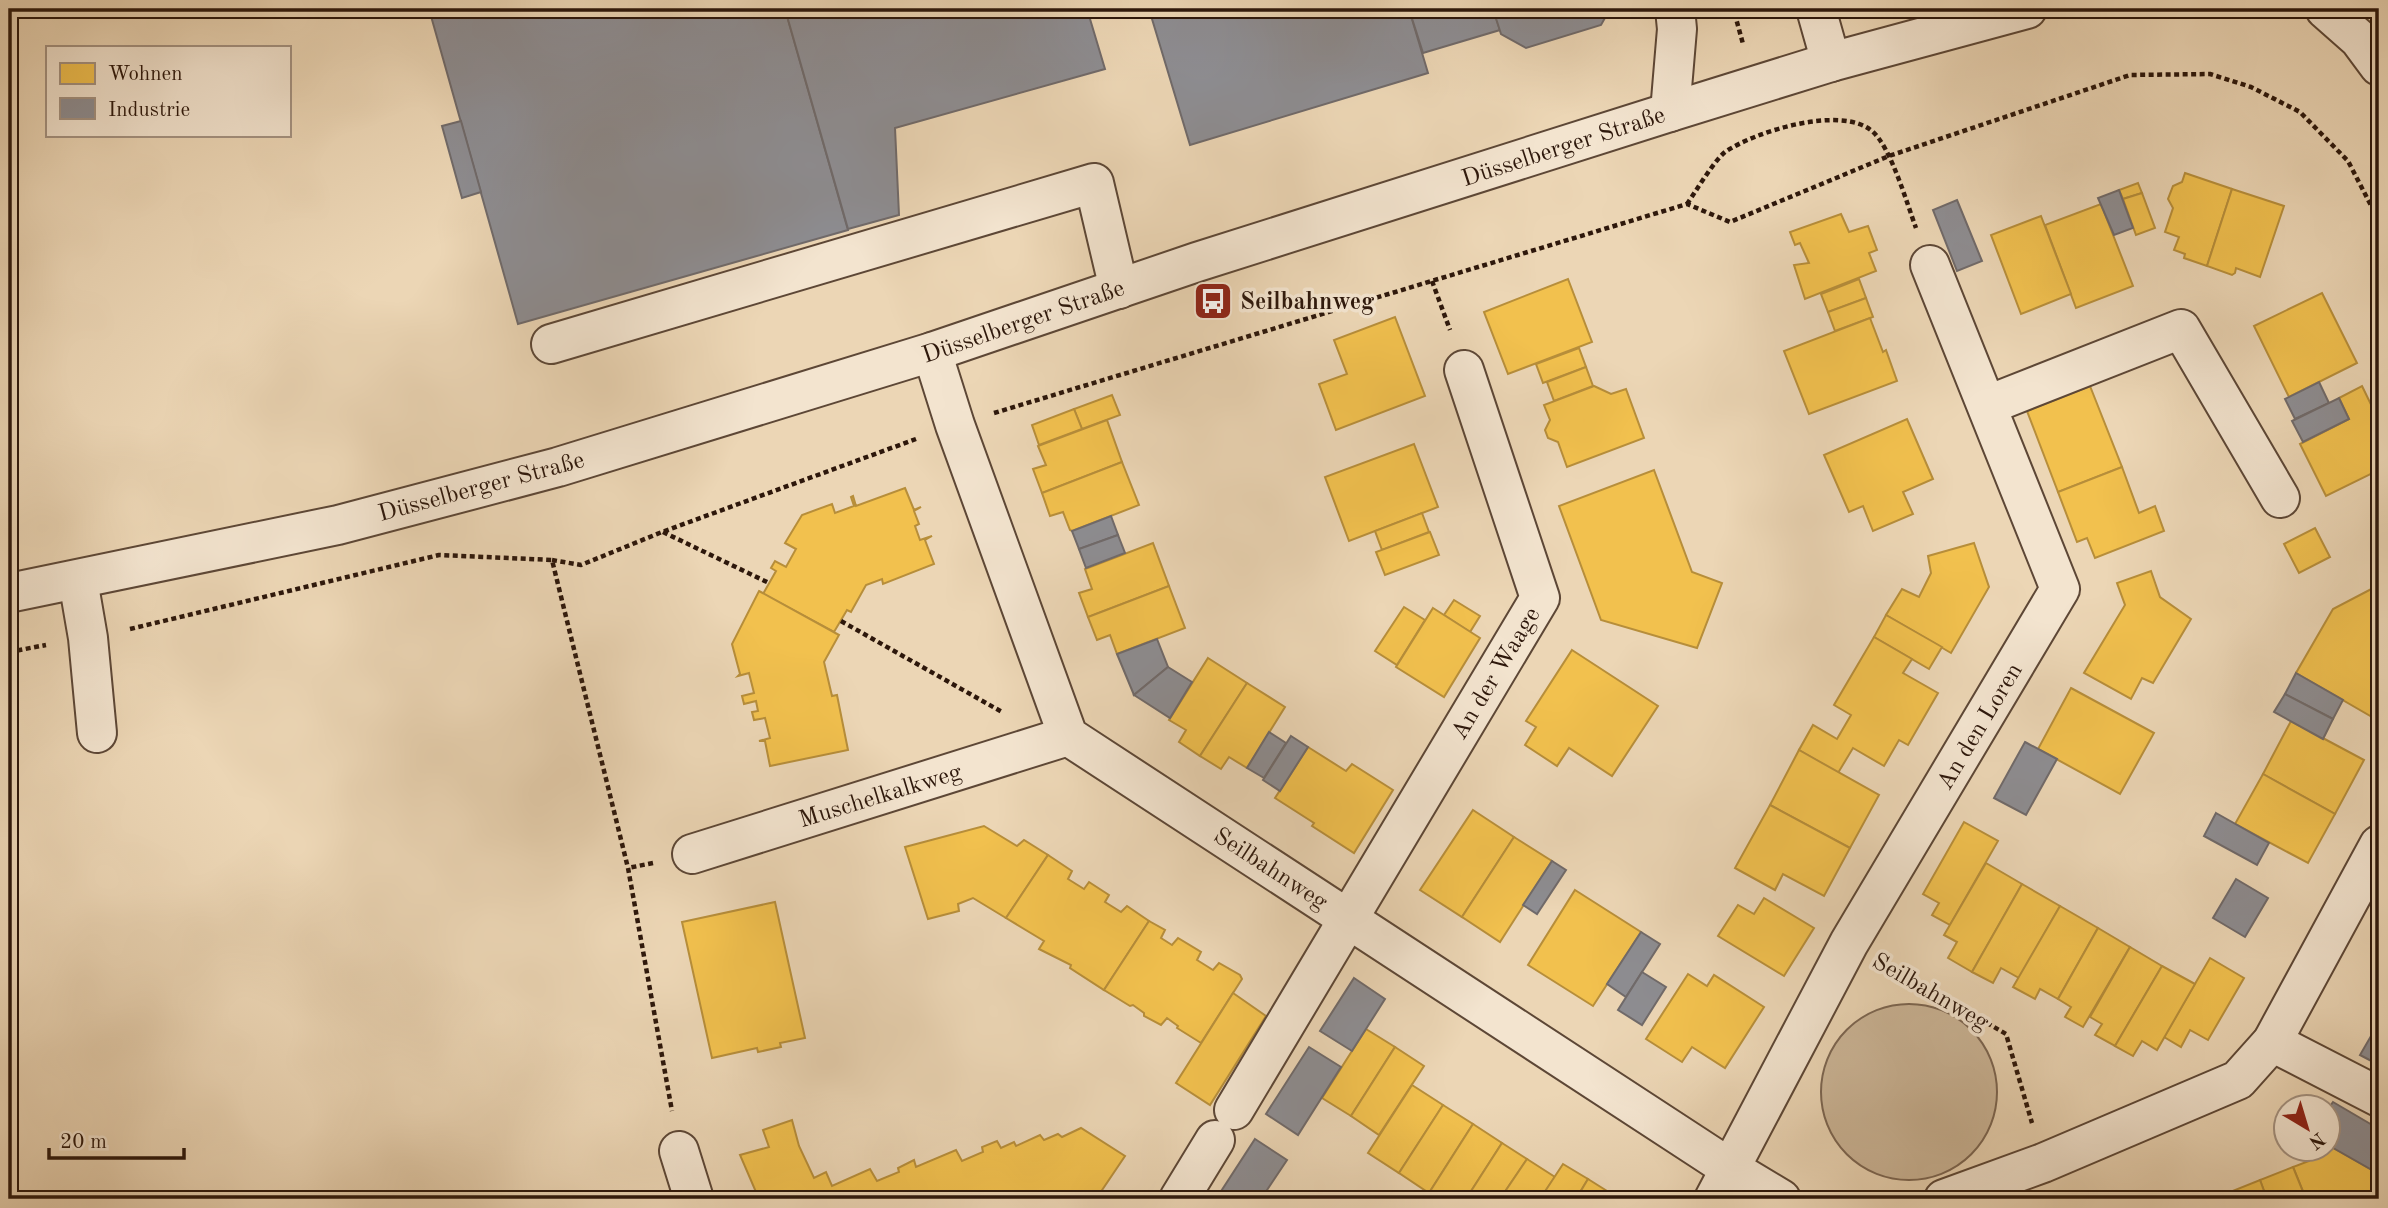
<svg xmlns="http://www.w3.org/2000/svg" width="2388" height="1208" viewBox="0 0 2388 1208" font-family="'Old Standard TT',serif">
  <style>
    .green { fill: #ccb698; stroke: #7c6652; stroke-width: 2 }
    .homes { fill: #f2c14e; stroke: #b78e3a; stroke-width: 2 }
    .industry { fill: #8d8d92; stroke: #706a6a; stroke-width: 2 }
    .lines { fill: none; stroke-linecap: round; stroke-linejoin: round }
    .minor-casing { stroke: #5d4736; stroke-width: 42 }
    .path { stroke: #2d170b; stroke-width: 4.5; stroke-dasharray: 5 3.5; stroke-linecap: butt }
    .minor { stroke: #f3e4cf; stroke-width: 38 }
    .labels { text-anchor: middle; stroke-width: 7; stroke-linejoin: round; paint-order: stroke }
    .street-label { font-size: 24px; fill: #2d170b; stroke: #f3e4cf }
    .poi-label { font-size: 24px; font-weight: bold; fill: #2d170b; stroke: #f3e4cf; text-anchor: start }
  </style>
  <rect width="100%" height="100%" fill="#ecd6b5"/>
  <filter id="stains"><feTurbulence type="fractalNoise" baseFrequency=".00286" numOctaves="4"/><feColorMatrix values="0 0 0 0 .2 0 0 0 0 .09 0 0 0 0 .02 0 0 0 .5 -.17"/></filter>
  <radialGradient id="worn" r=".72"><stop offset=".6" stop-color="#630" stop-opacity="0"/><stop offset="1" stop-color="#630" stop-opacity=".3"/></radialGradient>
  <!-- green -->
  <circle class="green" cx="1909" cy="1092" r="88"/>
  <!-- homes -->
  <g class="homes">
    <polygon points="2185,173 2232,189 2207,266 2184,258 2185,254 2174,250 2179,237 2165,232 2173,208 2168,199 2173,186 2182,182"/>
    <polygon points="2138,183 2142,193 2123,199 2119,190"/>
    <polygon points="2232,189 2284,206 2260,277 2236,268 2235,273 2232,275 2207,266"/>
    <polygon points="2142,193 2155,228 2136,235 2123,199"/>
    <polygon points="2101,204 2133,286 2076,308 2045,225"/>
    <polygon points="1841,214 1849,232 1868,226 1877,250 1869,253 1876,271 1805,299 1794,265 1809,263 1800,243 1795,245 1790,232"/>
    <polygon points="2041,216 2071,294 2021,314 1991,235"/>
    <polygon points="1568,279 1592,342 1508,374 1484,312"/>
    <polygon points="1859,279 1866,298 1828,312 1821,294"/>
    <polygon points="2322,293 2357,363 2289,397 2254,326"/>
    <polygon points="1866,298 1873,317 1835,331 1828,312"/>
    <polygon points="1395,317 1425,396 1336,430 1319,384 1347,374 1334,340"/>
    <polygon points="1870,318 1883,352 1886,350 1897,381 1809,414 1784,351"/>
    <polygon points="1579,348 1586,367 1543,383 1536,364"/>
    <polygon points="1586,367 1593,386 1554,401 1547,382"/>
    <polygon points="1594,386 1611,394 1626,389 1644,438 1567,467 1558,442 1548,438 1545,430 1550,420 1544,405"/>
    <polygon points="2090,386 2122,467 2058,492 2027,411"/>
    <polygon points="2362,386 2379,421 2379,470 2326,496 2300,444 2349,419 2339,398"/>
    <polygon points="1112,395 1120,415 1082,429 1074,409"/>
    <polygon points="1074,409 1082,429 1039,445 1032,425"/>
    <polygon points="1907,419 1933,479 1903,492 1913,514 1873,531 1863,506 1849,512 1824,455"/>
    <polygon points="1107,420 1122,462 1042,493 1033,469 1046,465 1038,446"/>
    <polygon points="1414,444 1438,507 1349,541 1325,477"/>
    <polygon points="1122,462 1139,505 1072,531 1070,530 1063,512 1050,516 1042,493"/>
    <polygon points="2122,467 2139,513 2155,506 2164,531 2095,558 2087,538 2077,542 2058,492"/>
    <polygon points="1654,470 1692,572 1722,583 1697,648 1601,620 1559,506"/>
    <polygon points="905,488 914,510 921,507 914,511 919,524 915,526 920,540 932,536 925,540 934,564 883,584 882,579 866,585 851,612 847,610 834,632 763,594 776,571 771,568 775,561 786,567 796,549 785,543 802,515 832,504 835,513 854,506 851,497 853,496 856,506"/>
    <polygon points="1422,513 1429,532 1382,550 1375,531"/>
    <polygon points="2315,528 2330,557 2299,573 2284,544"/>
    <polygon points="1430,532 1439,555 1385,575 1376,552"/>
    <polygon points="1153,543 1169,586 1088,617 1079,593 1092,589 1085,569"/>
    <polygon points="1974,543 1989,587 1951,653 1886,615 1902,589 1919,597 1931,573 1928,556"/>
    <polygon points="2151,571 2160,597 2191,619 2153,683 2142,678 2131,699 2084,673 2125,605 2117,583"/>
    <polygon points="2379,585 2379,721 2296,673 2333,609"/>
    <polygon points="1169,586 1185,628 1117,654 1110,635 1097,640 1088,617"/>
    <polygon points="759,591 839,635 824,662 832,696 837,695 848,750 770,766 765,741 759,741 770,738 765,718 754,720 752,712 758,711 756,701 744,704 742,696 754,693 749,673 738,676 740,674 732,644"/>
    <polygon points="1454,600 1480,616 1470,632 1444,615"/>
    <polygon points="1404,607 1425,620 1397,665 1375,651"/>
    <polygon points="1433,608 1480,638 1444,697 1396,667"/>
    <polygon points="1886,615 1942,647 1929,669 1874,637"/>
    <polygon points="1874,637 1912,659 1903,673 1938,693 1908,745 1899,740 1884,766 1853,748 1838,773 1799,750 1813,725 1837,739 1851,715 1834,705"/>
    <polygon points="1572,650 1658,706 1612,776 1569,748 1557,766 1525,745 1536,727 1526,721"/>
    <polygon points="1208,658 1247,683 1200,756 1179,742 1186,730 1169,720"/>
    <polygon points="1247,683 1285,707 1247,768 1229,757 1221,769 1200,756"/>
    <polygon points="2071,688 2154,733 2120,794 2038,749"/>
    <polygon points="2291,721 2364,760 2335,814 2263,774"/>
    <polygon points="1308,747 1346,771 1352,764 1393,790 1354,853 1312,826 1314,823 1275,798"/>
    <polygon points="1799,750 1879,795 1850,848 1770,805"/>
    <polygon points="2263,774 2335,814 2308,863 2235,824"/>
    <polygon points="1770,805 1850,848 1824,896 1783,874 1775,890 1735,868"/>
    <polygon points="1473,810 1514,837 1462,917 1420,890"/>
    <polygon points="1964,822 1998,841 1950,925 1932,915 1939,903 1923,894"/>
    <polygon points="984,826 1017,846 1024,840 1048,855 1006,918 973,898 958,904 959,911 928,919 905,847"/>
    <polygon points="1514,837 1552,861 1500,942 1462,917"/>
    <polygon points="1048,855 1072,871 1068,879 1084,889 1089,882 1109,895 1105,902 1121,912 1127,906 1149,921 1104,990 1070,968 1071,965 1039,949 1044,941 1006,918"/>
    <polygon points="1986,863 2022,884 1972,972 1948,958 1957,942 1944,935"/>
    <polygon points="2022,884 2060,906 2019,978 2001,968 1993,983 1972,972"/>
    <polygon points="1575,890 1641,932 1593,1006 1528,965"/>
    <polygon points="1764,898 1814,928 1784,976 1718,936 1738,905 1754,914"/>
    <polygon points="775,902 805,1038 780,1043 781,1047 758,1052 757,1048 712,1058 682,922"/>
    <polygon points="2060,906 2098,928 2058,999 2040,989 2035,999 2013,987"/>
    <polygon points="1149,921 1165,930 1161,938 1172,945 1178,938 1201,952 1197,960 1213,970 1219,963 1240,975 1242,979 1201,1043 1177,1028 1178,1026 1167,1018 1161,1025 1144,1016 1144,1013 1133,1005 1130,1006 1104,990"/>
    <polygon points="2098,928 2130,947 2083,1027 2065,1017 2071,1007 2058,999"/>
    <polygon points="2130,947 2162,966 2115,1046 2095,1035 2102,1024 2090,1017"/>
    <polygon points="2210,958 2244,978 2208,1040 2190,1030 2181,1047 2164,1037"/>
    <polygon points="2162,966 2195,984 2157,1050 2142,1041 2133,1056 2115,1046"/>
    <polygon points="1688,974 1707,986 1714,975 1764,1007 1725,1068 1692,1047 1682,1062 1646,1039"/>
    <polygon points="1233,993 1266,1016 1210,1105 1176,1083"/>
    <polygon points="1366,1029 1395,1047 1351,1116 1322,1098"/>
    <polygon points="1395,1047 1424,1066 1379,1135 1351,1116"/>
    <polygon points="1412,1085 1443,1105 1399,1173 1368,1153"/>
    <polygon points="1443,1105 1473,1124 1429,1193 1399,1173"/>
    <polygon points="792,1120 799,1146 814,1178 826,1172 832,1186 870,1169 877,1181 899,1172 898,1168 914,1160 916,1167 956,1150 962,1161 983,1152 982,1147 997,1141 1001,1148 1014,1142 1016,1146 1040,1135 1044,1140 1058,1134 1062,1137 1081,1128 1125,1156 1096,1199 759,1199 740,1155 769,1147 763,1130"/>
    <polygon points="1473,1124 1502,1143 1466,1199 1439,1199 1429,1193"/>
    <polygon points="1502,1143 1527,1159 1500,1199 1466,1199"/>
    <polygon points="2328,1145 2379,1174 2379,1193 2376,1199 2306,1199 2293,1167 2309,1161 2316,1148 2328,1148"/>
    <polygon points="1527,1159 1555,1177 1540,1199 1500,1199"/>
    <polygon points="1563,1164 1588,1179 1576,1199 1540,1199"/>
    <polygon points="2293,1167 2306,1199 2267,1199 2260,1180"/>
    <polygon points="1588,1179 1615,1196 1613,1199 1576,1199"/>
    <polygon points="2260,1180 2267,1199 2227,1199 2225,1194"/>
  </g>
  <!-- industry -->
  <g class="industry">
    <polygon points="429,9 785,9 848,230 518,324"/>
    <polygon points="785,9 1087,9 1105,69 895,128 899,215 848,229"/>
    <polygon points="1149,9 1409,9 1428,73 1190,145"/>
    <polygon points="1409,9 1493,9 1500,30 1423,53"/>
    <polygon points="1493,9 1610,9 1601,25 1526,48 1501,34"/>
    <polygon points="461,121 481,192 462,198 442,126"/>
    <polygon points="2119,190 2133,228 2114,235 2098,198"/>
    <polygon points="1957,200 1982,261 1957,271 1933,210"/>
    <polygon points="2319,382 2329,403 2295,419 2285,399"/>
    <polygon points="2339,398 2349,419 2303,442 2292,421"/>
    <polygon points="1111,516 1118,535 1079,549 1072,531"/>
    <polygon points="1118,535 1125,553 1086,568 1079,549"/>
    <polygon points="1157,639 1168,667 1134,695 1117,654"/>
    <polygon points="1168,667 1192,682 1170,718 1134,695"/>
    <polygon points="2296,673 2343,700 2333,719 2285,694"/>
    <polygon points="2285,694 2333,719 2323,739 2274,712"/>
    <polygon points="1269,732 1286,743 1264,778 1247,768"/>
    <polygon points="1291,736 1308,747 1280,791 1263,780"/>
    <polygon points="2025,742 2057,759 2026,815 1994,798"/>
    <polygon points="2216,813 2269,843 2257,865 2204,836"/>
    <polygon points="1552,861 1566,870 1537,914 1523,905"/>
    <polygon points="2236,879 2268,898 2245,937 2213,918"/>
    <polygon points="1641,932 1660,944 1626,997 1607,984"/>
    <polygon points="1642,972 1666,987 1642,1025 1618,1010"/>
    <polygon points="1354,978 1385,999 1352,1051 1320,1031"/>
    <polygon points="2378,1024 2379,1024 2379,1065 2360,1055"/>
    <polygon points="1309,1047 1341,1067 1298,1135 1266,1114"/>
    <polygon points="2333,1102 2379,1129 2379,1174 2328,1145 2328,1109"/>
    <polygon points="1255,1139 1287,1160 1261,1199 1216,1199"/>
  </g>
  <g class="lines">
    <!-- minor casing -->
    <g class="minor-casing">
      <g id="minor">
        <polyline points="1816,9 1831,62"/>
        <polyline points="2325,9 2359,39 2379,66"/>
        <polyline points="1670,112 1677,29 1675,9"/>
        <polyline points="551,344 1094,183 1119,289"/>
        <polyline points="932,352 955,425 1068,736 1731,1169 1781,1199"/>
        <polyline points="1988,405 2181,329 2280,498"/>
        <polyline points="78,580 88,638 97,733"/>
        <polyline points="9,593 338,525 558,467 932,352 1197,262 1670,112 1831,62 2027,9"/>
        <polyline points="692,854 1068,736"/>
        <polyline points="2272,1042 2379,1097"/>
        <polyline points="1234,1110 1540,598 1464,370"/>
        <polyline points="679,1151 694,1199"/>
        <polyline points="1179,1199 1215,1140"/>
        <polyline points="1714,1199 1849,943 2060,589 1930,265"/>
        <polyline points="1944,1199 2043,1163 2238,1080 2272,1042 2379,845"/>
      </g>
    </g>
    <!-- path -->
    <g class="path">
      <polyline points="1740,9 1734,11 1743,44"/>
      <polyline points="1718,16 1734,11"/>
      <path d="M 1687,204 C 1696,191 1714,161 1725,152 C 1756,131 1841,105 1872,131 C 1891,147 1907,204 1916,228"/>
      <polyline points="1432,281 1450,330"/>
      <polyline points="994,413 1687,204 1730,222 1889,156 2130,75 2210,74 2251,87 2300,112 2348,161 2379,221"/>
      <polyline points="663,532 769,583"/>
      <polyline points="552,560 581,565 662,532 916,439"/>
      <polyline points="841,621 1002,712"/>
      <polyline points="130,629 439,555 552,560 628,868"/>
      <polyline points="9,652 46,645"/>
      <polyline points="653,863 628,868 672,1111"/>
      <polyline points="1884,963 2006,1034 2032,1123"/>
    </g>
    <!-- minor -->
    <use href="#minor" class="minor"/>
  </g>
  <!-- icons -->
  <defs>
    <g id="bus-square" transform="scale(2.0125)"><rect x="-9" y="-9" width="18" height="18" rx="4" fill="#8f2418" stroke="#f3e4cf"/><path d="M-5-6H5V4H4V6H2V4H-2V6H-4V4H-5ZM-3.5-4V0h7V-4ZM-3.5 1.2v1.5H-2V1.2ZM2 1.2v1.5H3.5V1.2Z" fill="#fff"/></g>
  </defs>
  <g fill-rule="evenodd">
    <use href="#bus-square" x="1213" y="301"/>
  </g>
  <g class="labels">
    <!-- street labels -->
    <g class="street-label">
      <text transform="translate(1563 146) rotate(-18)" y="8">Düsselberger Straße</text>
      <text transform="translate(1023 321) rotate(-19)" y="8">Düsselberger Straße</text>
      <text transform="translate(481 486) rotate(-15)" y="8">Düsselberger Straße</text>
      <text transform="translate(1495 673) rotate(-59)" y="8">An der Waage</text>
      <text transform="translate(1979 726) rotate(-59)" y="8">An den Loren</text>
      <text transform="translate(880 795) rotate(-17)" y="8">Muschelkalkweg</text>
      <text transform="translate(1271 868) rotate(33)" y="8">Seilbahnweg</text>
      <text transform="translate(1931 991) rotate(30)" y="8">Seilbahnweg</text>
    </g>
    <!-- poi labels -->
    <g class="poi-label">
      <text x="1240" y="309">Seilbahnweg</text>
    </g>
  </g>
  <!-- margin -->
  <rect width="2388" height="1208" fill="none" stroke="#ecd6b5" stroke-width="35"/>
  <rect x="10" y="10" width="2367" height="1187" fill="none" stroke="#2d170b" stroke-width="3.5"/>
  <rect x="18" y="18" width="2353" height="1173" fill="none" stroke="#2d170b" stroke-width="2"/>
  <!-- legend -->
  <rect x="46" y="46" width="245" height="91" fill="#f3e4cf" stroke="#a49281" stroke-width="2"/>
  <rect x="60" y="63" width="35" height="21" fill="#f2c14e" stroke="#a49281" stroke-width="2"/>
  <text x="108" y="80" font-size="21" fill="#2d170b">Wohnen</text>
  <rect x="60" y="98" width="35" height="21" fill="#8d8d92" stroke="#a49281" stroke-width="2"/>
  <text x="108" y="116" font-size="21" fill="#2d170b">Industrie</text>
  <!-- north arrow -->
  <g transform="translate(2307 1128) rotate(142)"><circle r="33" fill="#f3e4cf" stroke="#a49281" stroke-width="2"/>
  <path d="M0-5L12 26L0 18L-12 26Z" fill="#8f2418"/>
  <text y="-10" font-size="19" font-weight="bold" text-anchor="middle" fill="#2d170b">N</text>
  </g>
  <!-- scale -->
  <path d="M49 1148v10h135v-10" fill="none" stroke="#2d170b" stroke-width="3.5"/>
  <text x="60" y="1148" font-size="21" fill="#2d170b" stroke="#f3e4cf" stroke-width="5" paint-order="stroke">20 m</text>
  <rect width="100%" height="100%" filter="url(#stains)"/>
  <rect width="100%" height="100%" fill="url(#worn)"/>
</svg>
